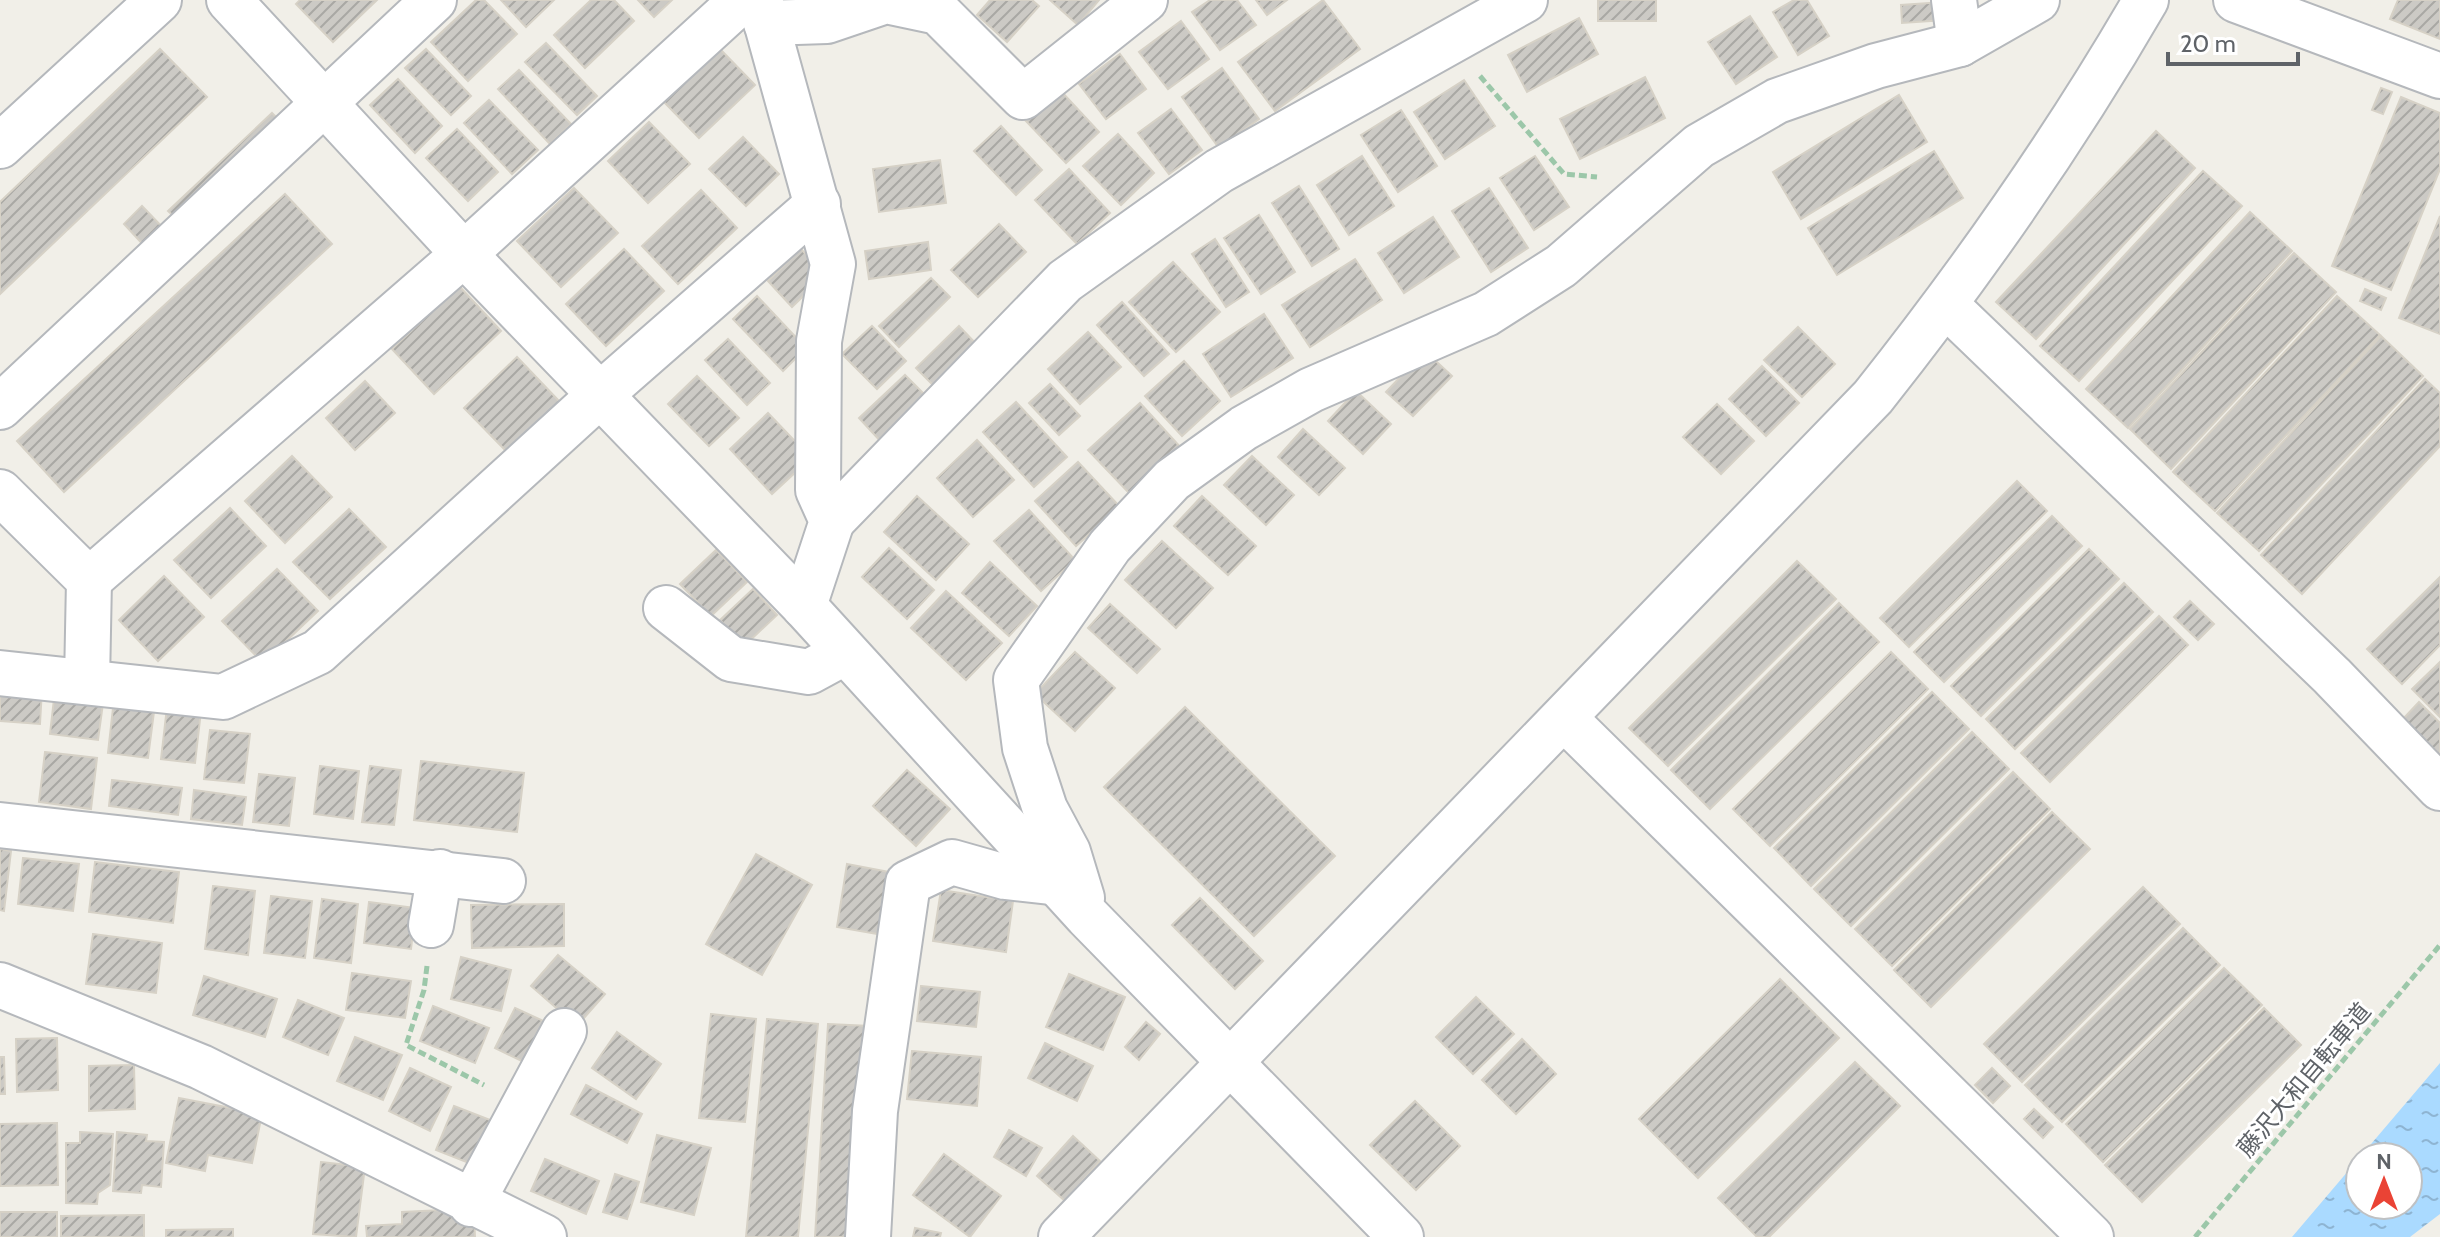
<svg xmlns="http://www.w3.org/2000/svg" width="2440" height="1237" viewBox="0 0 2440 1237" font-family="Cabin,'Noto Sans JP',sans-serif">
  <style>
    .water { fill: url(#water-ripples) }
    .building { fill: url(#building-hatch); stroke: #d6d1c6; stroke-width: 2 }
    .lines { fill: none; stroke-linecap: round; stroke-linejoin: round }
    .minor-casing { stroke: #b5b8bc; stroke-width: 48 }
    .path { stroke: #9cc7a9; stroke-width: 5; stroke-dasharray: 8 4; stroke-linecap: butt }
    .minor { stroke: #fff; stroke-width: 44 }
    .labels { text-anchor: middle; stroke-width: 6; stroke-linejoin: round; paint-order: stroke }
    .street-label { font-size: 24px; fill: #5f6368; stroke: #fff }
  </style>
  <defs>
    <pattern id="water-ripples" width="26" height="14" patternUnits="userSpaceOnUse" patternTransform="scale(2)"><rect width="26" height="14" fill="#aadaff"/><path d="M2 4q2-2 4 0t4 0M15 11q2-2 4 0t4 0" fill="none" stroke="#8eb4d2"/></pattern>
    <pattern id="building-hatch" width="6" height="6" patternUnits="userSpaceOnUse" patternTransform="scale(2)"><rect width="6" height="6" fill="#cccac5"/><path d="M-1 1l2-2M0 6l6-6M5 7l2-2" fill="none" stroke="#a9a8a4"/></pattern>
  </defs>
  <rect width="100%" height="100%" fill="#f1efe8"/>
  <!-- water -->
  <polygon class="water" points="2440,1063 2440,1214 2410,1237 2292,1237 2360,1157 2360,1205 2408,1205 2408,1157 2360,1157"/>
  <!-- building -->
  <g class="building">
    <polygon points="300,0 377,0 333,42 296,4"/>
    <polygon points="476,0 484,0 517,34 468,81 431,42"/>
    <polygon points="501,0 554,0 526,27"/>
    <polygon points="591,0 614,0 634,21 585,68 554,35"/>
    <polygon points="638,0 672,0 654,17"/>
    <polygon points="990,0 1032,0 1039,6 1007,42 977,15"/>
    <polygon points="1050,0 1099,0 1078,25"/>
    <polygon points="1210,0 1237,0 1256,25 1220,50 1192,12"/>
    <polygon points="1256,0 1287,0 1267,15"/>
    <polygon points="1323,0 1360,49 1275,111 1238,62"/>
    <rect x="1598" y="0" width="58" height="21"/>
    <polygon points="1794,0 1807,0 1829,36 1798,55 1773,12"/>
    <polygon points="2398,0 2440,0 2440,39 2390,19"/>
    <polygon points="1943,2 1945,20 1902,23 1901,5"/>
    <polygon points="1750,16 1777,57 1736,84 1708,42"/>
    <polygon points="1579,18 1598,54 1527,92 1508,55"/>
    <polygon points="1181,21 1209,59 1168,89 1139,52"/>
    <polygon points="546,43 597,96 577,115 525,62"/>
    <polygon points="160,49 207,97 0,294 0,202"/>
    <polygon points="426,49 471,96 451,115 405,68"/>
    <polygon points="720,49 755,85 699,138 664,102"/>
    <polygon points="1120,54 1146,89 1106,119 1079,84"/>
    <polygon points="1222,68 1259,119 1219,148 1182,97"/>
    <polygon points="519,70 571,124 550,144 498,89"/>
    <polygon points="1645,77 1665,118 1580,159 1560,119"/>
    <polygon points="398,79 442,126 415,153 370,105"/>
    <polygon points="1464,80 1495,126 1445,159 1414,112"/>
    <polygon points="2381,88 2392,92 2383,114 2372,110"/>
    <polygon points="1059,89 1099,132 1066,163 1025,120"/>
    <polygon points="1899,95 1927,142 1801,219 1773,172"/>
    <polygon points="2401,97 2440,113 2440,169 2391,290 2332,266"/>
    <polygon points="489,100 538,150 512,174 464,123"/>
    <polygon points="1171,109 1202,150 1169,174 1138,133"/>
    <polygon points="1401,110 1437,166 1398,192 1361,135"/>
    <polygon points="272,113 285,126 182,224 168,211"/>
    <polygon points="649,122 690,164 648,203 608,161"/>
    <polygon points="1001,126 1042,170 1016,195 974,151"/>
    <polygon points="457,129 498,172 468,201 426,158"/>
    <polygon points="2156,131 2195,168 2036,339 1996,302"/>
    <polygon points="1118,134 1154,173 1121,205 1083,166"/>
    <polygon points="743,137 779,174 746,206 709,169"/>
    <polygon points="1934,151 1963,198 1837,275 1808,228"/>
    <polygon points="1362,156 1394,206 1349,235 1317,185"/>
    <polygon points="1535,156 1569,207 1534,230 1500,178"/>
    <polygon points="940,160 946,203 879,212 873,169"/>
    <polygon points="1069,169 1110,213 1077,244 1035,200"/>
    <polygon points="2203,171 2242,206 2079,381 2040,346"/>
    <polygon points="1299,186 1339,249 1312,266 1272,203"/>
    <polygon points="574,188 618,233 561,287 517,241"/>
    <polygon points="1489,188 1528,248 1491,272 1452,211"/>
    <polygon points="701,190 737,228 678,284 642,246"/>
    <polygon points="285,194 332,244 64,492 17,441"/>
    <polygon points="142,206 168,233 149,251 124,224"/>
    <polygon points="2250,212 2292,251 2128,428 2086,389"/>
    <polygon points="1259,215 1295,272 1261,294 1224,238"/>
    <polygon points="2440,216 2440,334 2399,318"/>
    <polygon points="1433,217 1459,257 1404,293 1378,253"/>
    <polygon points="999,224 1026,252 978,297 951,270"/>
    <polygon points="1215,239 1249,292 1226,307 1192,254"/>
    <polygon points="928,242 931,270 869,279 865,251"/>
    <polygon points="624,249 664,291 606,346 566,304"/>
    <polygon points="801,249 825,275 792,307 768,281"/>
    <polygon points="2294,253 2336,292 2171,469 2130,429"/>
    <polygon points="1355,259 1382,300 1310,347 1282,305"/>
    <polygon points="1173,262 1220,312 1176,352 1129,302"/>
    <polygon points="931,278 950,297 899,347 879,326"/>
    <polygon points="459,286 501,331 434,394 392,349"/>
    <polygon points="2365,289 2386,298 2381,310 2360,301"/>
    <polygon points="757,296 806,348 783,371 733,319"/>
    <polygon points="2337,296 2380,335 2215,511 2173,472"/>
    <polygon points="1122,302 1169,354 1144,376 1097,325"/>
    <polygon points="1264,314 1293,358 1231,397 1203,354"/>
    <polygon points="872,326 906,361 877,389 842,354"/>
    <polygon points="959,326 980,348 937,389 916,368"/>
    <polygon points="1798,327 1835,364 1802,397 1764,360"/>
    <polygon points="1088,332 1121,367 1080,404 1048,369"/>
    <polygon points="2381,336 2423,376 2259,551 2217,513"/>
    <polygon points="728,339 770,383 747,405 705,360"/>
    <polygon points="1425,351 1452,376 1413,416 1386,392"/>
    <polygon points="517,357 560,402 507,452 464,408"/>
    <polygon points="1184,361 1220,401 1182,436 1145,396"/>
    <polygon points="1762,366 1799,403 1766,436 1729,399"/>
    <polygon points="905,375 930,400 884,445 859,418"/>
    <polygon points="697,376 739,418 709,446 668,404"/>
    <polygon points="2425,379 2440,393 2440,446 2302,594 2261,555"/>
    <polygon points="365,381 395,413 355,450 326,418"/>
    <polygon points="1050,384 1080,416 1059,435 1029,403"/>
    <polygon points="1356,391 1391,424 1363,454 1328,421"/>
    <polygon points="1016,402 1067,457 1034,487 983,432"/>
    <polygon points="1140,403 1182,449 1131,495 1088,450"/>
    <polygon points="1717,404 1754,441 1721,474 1683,437"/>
    <polygon points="768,413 811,458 772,494 730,449"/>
    <polygon points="1303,429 1345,468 1319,495 1278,457"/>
    <polygon points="977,440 1014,480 973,517 937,478"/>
    <polygon points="292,456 332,497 285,543 245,501"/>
    <polygon points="1252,456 1294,495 1266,525 1224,485"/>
    <polygon points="1078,462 1120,507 1076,546 1035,501"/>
    <polygon points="2017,481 2047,511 1909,647 1880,618"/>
    <polygon points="917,496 969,544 936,580 884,532"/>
    <polygon points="1202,496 1256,546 1228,575 1174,526"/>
    <polygon points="230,508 266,546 211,598 174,560"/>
    <polygon points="349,509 386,547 330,599 293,562"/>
    <polygon points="1029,510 1075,560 1041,591 994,541"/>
    <polygon points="2052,516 2082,546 1944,682 1914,652"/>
    <polygon points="1162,541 1213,588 1176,628 1125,580"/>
    <polygon points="889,548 934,590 907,619 862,577"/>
    <polygon points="2089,549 2119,579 1981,716 1951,686"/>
    <polygon points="716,550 747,582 711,616 680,584"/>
    <polygon points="1797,561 1836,599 1668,766 1629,728"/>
    <polygon points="990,562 1037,606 1009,636 962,593"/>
    <polygon points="277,569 318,611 263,663 222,621"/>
    <polygon points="164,576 204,617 158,661 119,620"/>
    <polygon points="2440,577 2440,645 2402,684 2367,649"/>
    <polygon points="2124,583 2153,612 2015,749 1986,719"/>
    <polygon points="753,589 777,615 744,646 720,620"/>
    <polygon points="946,591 1002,643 966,680 911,628"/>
    <polygon points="2190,601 2214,624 2198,640 2174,617"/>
    <polygon points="1839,603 1879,642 1710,809 1671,770"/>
    <polygon points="1110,604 1160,649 1137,673 1088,628"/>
    <polygon points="2159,616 2188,645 2050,782 2021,753"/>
    <polygon points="1075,652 1115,688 1075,731 1035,694"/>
    <polygon points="1891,652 1928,689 1770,846 1733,809"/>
    <polygon points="2440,662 2440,717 2412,689"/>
    <polygon points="0,686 42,689 40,724 0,721"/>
    <polygon points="55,690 104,696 98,740 50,734"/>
    <polygon points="1932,692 1969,729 1811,886 1774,848"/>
    <polygon points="114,699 155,704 148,758 108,753"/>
    <polygon points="2419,702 2440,723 2440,758 2402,720"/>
    <polygon points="167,707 201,711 195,763 161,759"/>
    <polygon points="1185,707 1335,856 1254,936 1104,787"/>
    <polygon points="210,730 250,734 244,783 204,779"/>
    <polygon points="1972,732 2009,769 1851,926 1814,889"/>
    <polygon points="45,752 97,758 91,809 39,802"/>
    <polygon points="421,761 524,773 517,832 414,820"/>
    <polygon points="320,766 359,771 353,819 314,814"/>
    <polygon points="370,766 401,770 394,825 362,822"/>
    <polygon points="907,770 950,809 916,846 873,806"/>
    <polygon points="2013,772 2050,809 1892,966 1855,929"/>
    <polygon points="259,774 295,778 289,826 253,822"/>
    <polygon points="112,780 182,788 178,815 109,806"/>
    <polygon points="194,790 246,797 242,825 191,819"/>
    <polygon points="2052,812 2090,849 1931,1007 1894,970"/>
    <polygon points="0,849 11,851 4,911 0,910"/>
    <polygon points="756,854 812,885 762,975 706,944"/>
    <polygon points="23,858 79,864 73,911 18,904"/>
    <polygon points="95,862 179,872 173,923 89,912"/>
    <polygon points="847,864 900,874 889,936 837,927"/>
    <polygon points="213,886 255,891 248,955 205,949"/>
    <polygon points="2143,887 2180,924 2022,1082 1984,1044"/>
    <polygon points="941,890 1013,901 1006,952 933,941"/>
    <polygon points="271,896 312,901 305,958 264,953"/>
    <polygon points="1200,898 1263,961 1235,989 1172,925"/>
    <polygon points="322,899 358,904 351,963 314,958"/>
    <polygon points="369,902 416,908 411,949 364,943"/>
    <polygon points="564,904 564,946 472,948 471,905"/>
    <polygon points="2183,928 2220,965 2062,1122 2025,1085"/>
    <polygon points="93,934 162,943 156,993 86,984"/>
    <polygon points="558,955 605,994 577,1026 531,986"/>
    <polygon points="461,957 511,970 501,1011 451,999"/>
    <polygon points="2224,968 2262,1005 2103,1162 2066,1124"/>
    <polygon points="352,973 411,981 405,1018 346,1010"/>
    <polygon points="1069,974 1125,997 1103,1050 1046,1027"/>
    <polygon points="204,976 277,999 265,1037 193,1015"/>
    <polygon points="1780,979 1839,1038 1698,1178 1639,1119"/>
    <polygon points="921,986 980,992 976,1027 917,1021"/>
    <polygon points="1476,997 1514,1034 1473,1074 1436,1037"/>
    <polygon points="298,1000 344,1018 328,1055 283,1037"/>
    <polygon points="433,1006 489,1028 475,1063 420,1041"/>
    <polygon points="515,1008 550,1024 530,1065 495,1048"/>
    <polygon points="2264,1008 2301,1045 2142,1202 2105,1165"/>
    <polygon points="711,1014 756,1019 745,1122 699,1118"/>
    <polygon points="767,1019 818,1024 798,1237 746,1237"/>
    <polygon points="1146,1022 1160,1034 1139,1060 1125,1047"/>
    <polygon points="828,1024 870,1026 858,1237 815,1237"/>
    <polygon points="617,1032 661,1064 636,1099 592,1068"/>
    <polygon points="355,1037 402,1055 383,1100 337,1081"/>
    <polygon points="57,1038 58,1090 17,1092 16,1039"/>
    <polygon points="1522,1039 1556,1074 1516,1114 1482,1080"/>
    <polygon points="1045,1043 1093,1066 1077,1101 1028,1078"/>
    <polygon points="912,1051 981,1057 977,1106 907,1099"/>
    <polygon points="0,1057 4,1057 5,1094 0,1094"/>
    <polygon points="1855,1062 1900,1106 1769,1237 1757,1237 1718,1198"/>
    <polygon points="134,1065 135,1109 89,1111 89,1066"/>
    <polygon points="410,1068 451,1087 430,1131 389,1111"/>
    <polygon points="1992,1068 2010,1086 1993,1103 1975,1085"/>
    <polygon points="586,1085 642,1114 627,1143 571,1114"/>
    <polygon points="179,1098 262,1114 252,1163 208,1155 205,1171 166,1163"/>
    <polygon points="1415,1101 1460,1146 1416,1190 1370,1145"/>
    <polygon points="454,1106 498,1123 479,1167 436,1150"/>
    <polygon points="2034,1109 2053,1127 2043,1138 2024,1119"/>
    <polygon points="57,1123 58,1185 0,1186 0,1124"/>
    <polygon points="1009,1130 1042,1148 1026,1176 994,1157"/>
    <polygon points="80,1132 113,1134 110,1185 98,1193 97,1204 66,1203 66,1143 80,1143"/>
    <polygon points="117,1132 147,1135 146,1141 164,1142 161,1187 142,1185 141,1193 113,1191"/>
    <polygon points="657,1135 711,1148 694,1215 641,1202"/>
    <polygon points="1073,1136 1100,1161 1065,1201 1037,1176"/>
    <polygon points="944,1154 1001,1196 970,1237 913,1195"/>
    <polygon points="545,1159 599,1181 586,1214 531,1191"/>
    <polygon points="321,1162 365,1167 356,1237 313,1234"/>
    <polygon points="615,1174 639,1182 627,1219 603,1212"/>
    <polygon points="464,1209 474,1215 475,1237 367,1237 366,1226 402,1224 402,1212"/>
    <rect x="0" y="1212" width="57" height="25"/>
    <polygon points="144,1215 144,1237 61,1237 61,1216"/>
    <polygon points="915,1228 941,1233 940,1237 913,1237"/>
    <polygon points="233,1229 233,1237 166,1237 166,1230"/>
  </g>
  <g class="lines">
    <!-- minor casing -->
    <g class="minor-casing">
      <g id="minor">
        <polyline points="229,0 464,254 804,606 1087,916 1401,1237"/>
        <polyline points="760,0 833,264 819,341 818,490 832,521 804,606"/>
        <polyline points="1954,0 1960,44"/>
        <polyline points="2236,0 2440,76"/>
        <polyline points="766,23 827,21 886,1 938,12 1023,97 1145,0"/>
        <polyline points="0,146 159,0"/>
        <polyline points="1946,305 2332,676 2440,788"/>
        <polyline points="0,407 434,0"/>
        <polyline points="0,492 89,580 87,682"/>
        <polyline points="832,521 1065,281 1219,171 1525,0"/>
        <polyline points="89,580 464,254 742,0"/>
        <polyline points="666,608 731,659 809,672 844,653"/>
        <polyline points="0,673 223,697 318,652 602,393 818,204"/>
        <polyline points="1564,718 2091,1237"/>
        <polyline points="0,825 503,881"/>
        <polyline points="1082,898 1068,852 1045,809 1025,748 1016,680 1110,546 1172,480 1244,428 1311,390 1486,314 1561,266 1699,146 1777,101 1876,66 1960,44 2037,0"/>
        <polyline points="431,925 440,872"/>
        <polyline points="0,985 201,1067 544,1237"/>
        <polyline points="471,1204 564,1031"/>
        <polyline points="868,1237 875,1111 908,883 952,862 1005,877 1059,883"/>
        <path d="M 1061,1237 L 1873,397 C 1973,271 2065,140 2146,0"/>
      </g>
    </g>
    <!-- path -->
    <g class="path">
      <polyline points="1480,76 1564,174 1597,177"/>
      <polyline points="427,966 424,990 406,1045 484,1085"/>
      <polyline points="2195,1237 2440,945"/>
    </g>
    <!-- minor -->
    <use href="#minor" class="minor"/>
  </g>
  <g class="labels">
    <!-- street labels -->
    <g class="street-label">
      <text transform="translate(2304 1080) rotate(-50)" y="8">藤沢大和自転車道</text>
    </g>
  </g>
  <!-- north arrow -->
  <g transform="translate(2384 1181)"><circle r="38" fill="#ffffff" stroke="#bfc1c3" stroke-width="2"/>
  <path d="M0-6L14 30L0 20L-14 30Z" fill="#ea4335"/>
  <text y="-12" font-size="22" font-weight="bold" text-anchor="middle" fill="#5f6368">N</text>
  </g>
  <!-- scale -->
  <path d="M2168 52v12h130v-12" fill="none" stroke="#5f6368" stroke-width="4"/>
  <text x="2180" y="52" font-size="24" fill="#5f6368" stroke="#ffffff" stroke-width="6" paint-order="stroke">20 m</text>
</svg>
